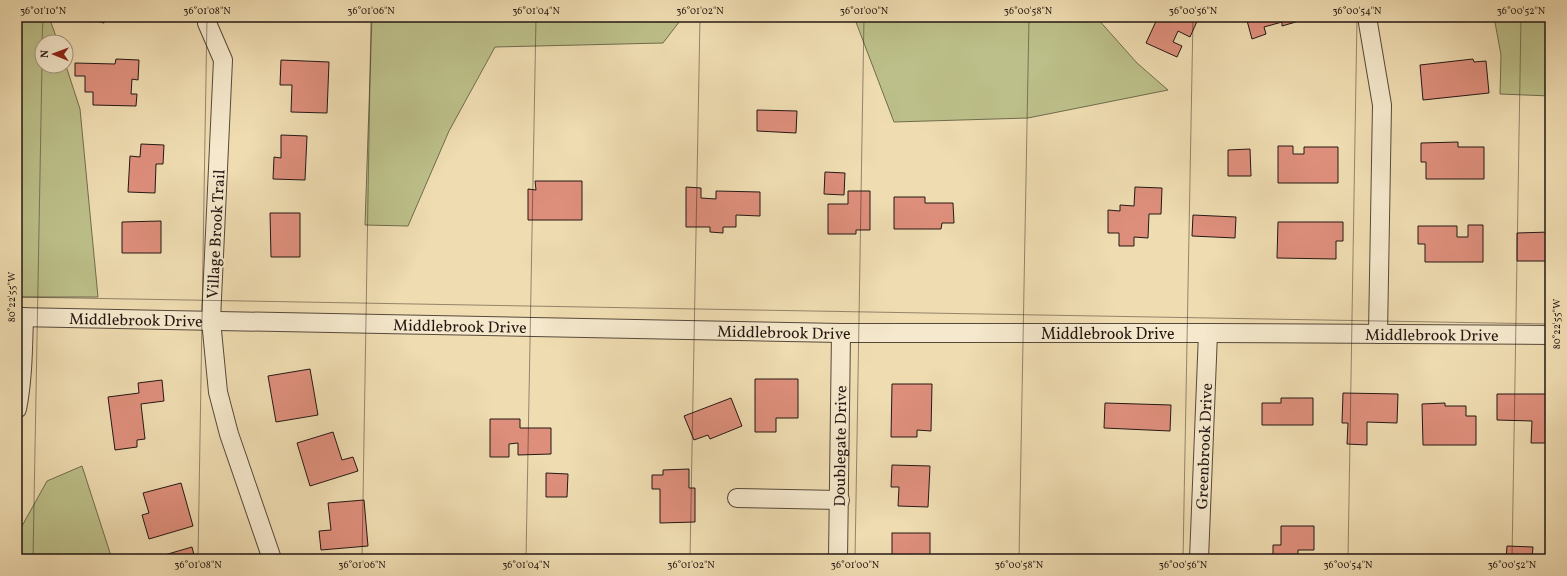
<svg xmlns="http://www.w3.org/2000/svg" width="1567" height="576" viewBox="0 0 1567 576" font-family="Vollkorn,serif">
  <style>
    .green { fill: #bcbf89; stroke: #706c4e }
    .building { fill: #de8f7c; stroke: #241813 }
    .lines { fill: none; stroke-linecap: round; stroke-linejoin: round }
    .minor-casing { stroke: #57493a; stroke-width: 20 }
    .minor { stroke: #f5e8cc; stroke-width: 18 }
    .ticks { fill: none; stroke: #241813; stroke-width: 1; stroke-opacity: 0.45 }
    .labels { text-anchor: middle; stroke-width: 4; stroke-linejoin: round; paint-order: stroke }
    .street-label { font-size: 16px; fill: #241813; stroke: #f5e8cc }
    .neatline { fill: none; stroke: #241813; stroke-width: 1.5 }
    .ticks-label { font-size: 10px; text-anchor: middle; fill: #241813 }
  </style>
  <rect width="100%" height="100%" fill="#efdcb1"/>
  <filter id="stains"><feTurbulence type="fractalNoise" baseFrequency=".005" numOctaves="4"/><feColorMatrix values="0 0 0 0 .2 0 0 0 0 .09 0 0 0 0 .02 0 0 0 .5 -.17"/></filter>
  <radialGradient id="worn" r=".72"><stop offset=".6" stop-color="#630" stop-opacity="0"/><stop offset="1" stop-color="#630" stop-opacity=".3"/></radialGradient>
  <!-- green -->
  <g class="green">
    <polygon points="17,17 49,17 58,42 42,42 42,66 66,66 80,109 98,297 17,297"/>
    <polygon points="372,17 683,17 663,43 495,47 449,131 408,226 365,225"/>
    <polygon points="854,17 1096,17 1137,63 1168,90 1028,118 894,122"/>
    <polygon points="1494,17 1550,17 1550,96 1500,94 1501,55"/>
    <polygon points="82,466 112,559 17,559 17,535 47,481"/>
  </g>
  <!-- building -->
  <g class="building">
    <polygon points="83,17 106,17 104,23"/>
    <polygon points="1158,17 1199,17 1190,37 1178,31 1173,42 1182,46 1177,57 1146,43"/>
    <polygon points="1246,17 1313,17 1282,26 1282,22 1264,27 1266,34 1252,39"/>
    <polygon points="116,59 139,60 138,80 132,79 131,94 137,94 136,106 93,105 93,92 85,92 85,76 75,76 75,63 115,64"/>
    <polygon points="1473,59 1474,62 1486,61 1489,93 1423,100 1420,65"/>
    <polygon points="281,60 329,62 327,113 291,112 292,85 280,85"/>
    <polygon points="757,110 797,111 796,133 757,131"/>
    <polygon points="281,135 307,136 305,180 273,179 274,157 281,158"/>
    <polygon points="1458,142 1458,147 1484,147 1484,179 1426,179 1426,162 1421,162 1421,143"/>
    <polygon points="141,144 164,145 163,164 156,164 155,193 128,192 130,156 140,157"/>
    <polygon points="1278,146 1293,146 1293,154 1304,154 1304,147 1338,147 1338,183 1278,183"/>
    <polygon points="1250,149 1251,176 1228,176 1228,150"/>
    <polygon points="825,172 845,173 844,195 824,194"/>
    <polygon points="535,181 582,181 582,220 528,220 528,189 536,190"/>
    <polygon points="686,187 701,188 701,198 716,199 716,191 760,192 760,216 736,215 736,227 723,227 723,233 710,232 710,227 686,227"/>
    <polygon points="1135,187 1162,188 1161,214 1149,214 1148,238 1134,237 1134,246 1119,246 1119,233 1108,233 1108,210 1120,211 1120,205 1134,206"/>
    <polygon points="848,191 870,191 870,230 856,230 856,234 828,234 828,204 848,204"/>
    <polygon points="894,197 925,197 925,203 953,203 954,223 942,223 941,229 894,229"/>
    <polygon points="270,213 300,213 300,257 271,257"/>
    <polygon points="1193,215 1236,217 1235,238 1192,236"/>
    <polygon points="161,221 161,253 122,253 122,222"/>
    <polygon points="1278,222 1343,222 1343,241 1336,241 1336,259 1277,258"/>
    <polygon points="1468,225 1483,225 1483,262 1425,262 1425,244 1418,244 1418,226 1457,226 1457,237 1468,237"/>
    <polygon points="1550,232 1550,261 1517,261 1517,233"/>
    <polygon points="310,369 318,415 276,422 268,376"/>
    <polygon points="755,379 798,379 798,418 776,418 776,432 755,432"/>
    <polygon points="162,380 164,401 141,404 145,439 137,440 137,447 115,450 108,397 139,393 138,383"/>
    <polygon points="892,384 932,384 931,431 917,430 917,437 891,437"/>
    <polygon points="1343,393 1398,394 1397,423 1367,422 1367,445 1347,444 1348,423 1342,423"/>
    <polygon points="1497,394 1550,394 1550,443 1531,443 1532,421 1497,420"/>
    <polygon points="731,398 742,426 710,439 708,435 694,440 684,416"/>
    <polygon points="1281,398 1313,398 1313,425 1262,425 1262,403 1281,403"/>
    <polygon points="1105,403 1171,405 1170,431 1104,428"/>
    <polygon points="1445,403 1445,406 1466,406 1466,416 1476,416 1476,445 1423,445 1422,404"/>
    <polygon points="490,419 520,419 520,428 551,428 551,454 518,455 518,443 509,444 509,457 490,457"/>
    <polygon points="333,432 342,460 353,457 358,471 310,486 297,443"/>
    <polygon points="892,465 930,466 928,507 898,506 899,487 891,487"/>
    <polygon points="689,469 689,488 695,488 695,522 660,523 660,489 652,489 652,475 663,475 663,470"/>
    <polygon points="546,473 568,474 567,497 546,497"/>
    <polygon points="181,483 193,526 149,539 142,515 149,513 143,493"/>
    <polygon points="364,500 368,546 321,550 319,531 331,530 328,503"/>
    <polygon points="1281,526 1314,526 1314,550 1298,550 1298,559 1268,559 1273,558 1273,545 1281,545"/>
    <rect x="892" y="533" width="38" height="26"/>
    <polygon points="1507,546 1533,547 1532,559 1506,559"/>
    <polygon points="192,547 195,559 161,559 161,556"/>
  </g>
  <g class="lines">
    <!-- minor casing -->
    <g class="minor-casing">
      <g id="minor">
        <polyline points="1367,17 1382,105 1378,334"/>
        <polyline points="207,23 223,60 211,320 213,341 218,392 229,434 272,559"/>
        <path id="s1" d="M 17,317 L 841,333 L 1208,333 L 1550,335"/>
        <path d="M 17,409 C 23,379 23,348 24,317"/>
        <polyline points="737,498 840,500"/>
        <path id="s2" d="M 838,559 L 841,333"/>
        <path id="s3" d="M 1199,559 L 1208,333"/>
      </g>
    </g>
    <!-- minor -->
    <use href="#minor" class="minor"/>
  </g>
  <!-- ticks -->
  <path class="ticks" d="M 42,42 L 43,17M 17,297 L 1550,324M 33,559 L 42,64M 198,559 L 207,17M 362,559 L 371,17M 526,559 L 536,17M 690,559 L 700,17M 855,559 L 864,17M 1019,559 L 1029,17M 1183,559 L 1193,17M 1348,559 L 1357,17M 1512,559 L 1521,17"/>
  <g class="labels">
    <!-- street labels -->
    <g class="street-label">
      <text transform="translate(215 234) rotate(-87)" y="6">Village Brook Trail</text>
      <text dy="6" stroke="none"><textPath href="#s1" startOffset="119">Middlebrook Drive</textPath></text>
      <text dy="6" stroke="none"><textPath href="#s1" startOffset="443">Middlebrook Drive</textPath></text>
      <text dy="6" stroke="none"><textPath href="#s1" startOffset="767">Middlebrook Drive</textPath></text>
      <text dy="6" stroke="none"><textPath href="#s1" startOffset="1091">Middlebrook Drive</textPath></text>
      <text dy="6" stroke="none"><textPath href="#s1" startOffset="1415">Middlebrook Drive</textPath></text>
      <text dy="6" stroke="none"><textPath href="#s2" startOffset="113">Doublegate Drive</textPath></text>
      <text dy="6" stroke="none"><textPath href="#s3" startOffset="113">Greenbrook Drive</textPath></text>
    </g>
  </g>
  <!-- margin -->
  <rect width="1567" height="576" fill="none" stroke="#efdcb1" stroke-width="44"/>
  <!-- north arrow -->
  <g transform="translate(54 54) rotate(271)"><circle r="19" fill="#f5e8cc" stroke="#a19582"/>
  <path d="M0-3L7 15L0 10L-7 15Z" fill="#8f2418"/>
  <text y="-6" font-size="11" font-weight="bold" text-anchor="middle" fill="#241813">N</text>
  </g>
  <rect x="22" y="22" width="1523" height="532" class="neatline"/>
  <g class="ticks-label">
    <text x="43" y="14">36°01'10"N</text>
    <text x="207" y="14">36°01'08"N</text>
    <text x="371" y="14">36°01'06"N</text>
    <text x="536" y="14">36°01'04"N</text>
    <text x="700" y="14">36°01'02"N</text>
    <text x="864" y="14">36°01'00"N</text>
    <text x="1028" y="14">36°00'58"N</text>
    <text x="1193" y="14">36°00'56"N</text>
    <text x="1357" y="14">36°00'54"N</text>
    <text x="1521" y="14">36°00'52"N</text>
    <text transform="translate(11 297) rotate(-90)" y="4">80°22'55"W</text>
    <text transform="translate(1556 324) rotate(-90)" y="4">80°22'55"W</text>
    <text x="198" y="568">36°01'08"N</text>
    <text x="362" y="568">36°01'06"N</text>
    <text x="526" y="568">36°01'04"N</text>
    <text x="691" y="568">36°01'02"N</text>
    <text x="855" y="568">36°01'00"N</text>
    <text x="1019" y="568">36°00'58"N</text>
    <text x="1183" y="568">36°00'56"N</text>
    <text x="1348" y="568">36°00'54"N</text>
    <text x="1512" y="568">36°00'52"N</text>
  </g>
  <rect width="100%" height="100%" filter="url(#stains)"/>
  <rect width="100%" height="100%" fill="url(#worn)"/>
</svg>
